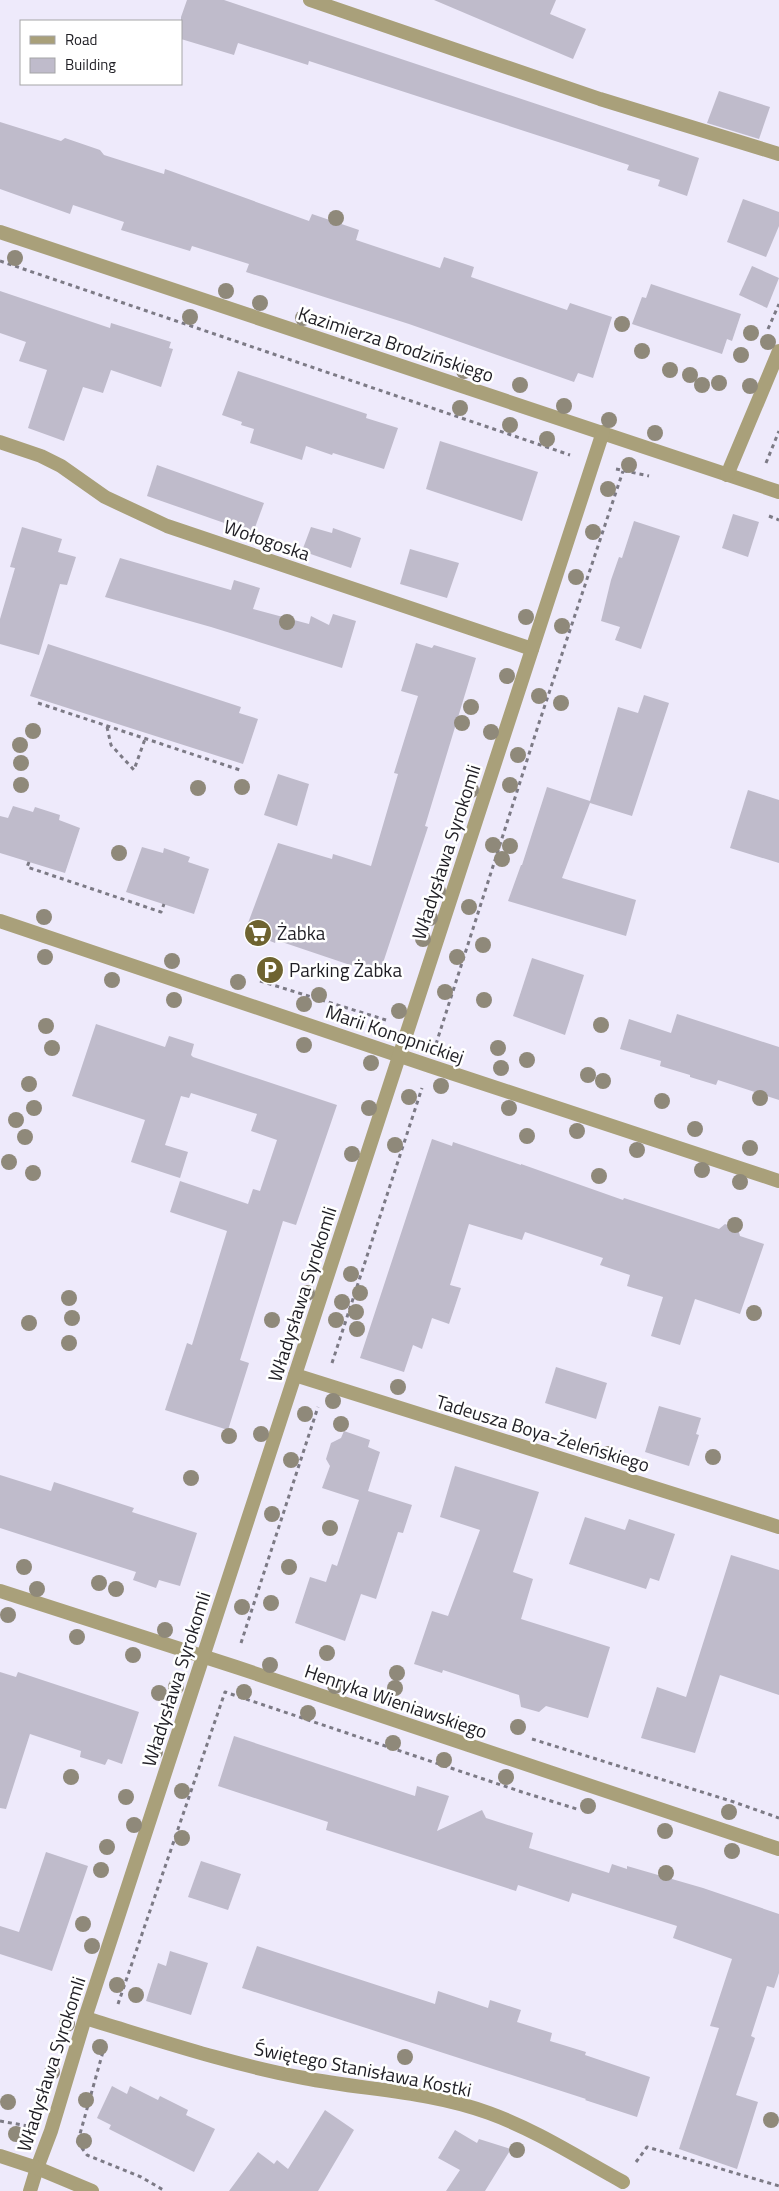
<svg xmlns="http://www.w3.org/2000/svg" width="779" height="2191" viewBox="0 0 779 2191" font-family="'Titillium Web',sans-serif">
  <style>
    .building { fill: #bfbbcb }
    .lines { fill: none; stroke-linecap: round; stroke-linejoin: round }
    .path { stroke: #7c7a85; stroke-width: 3; stroke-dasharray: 4 4; stroke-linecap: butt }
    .service { stroke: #a9a07a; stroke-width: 14 }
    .minor { stroke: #a9a07a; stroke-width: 14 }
    .tertiary { stroke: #a9a07a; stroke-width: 14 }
    .tree { fill: #8f897a }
    .labels { text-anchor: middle; stroke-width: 5; stroke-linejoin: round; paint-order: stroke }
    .street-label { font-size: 19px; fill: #1f1e24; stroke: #fff }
    .poi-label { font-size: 19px; fill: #1f1e24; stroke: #fff; text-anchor: start }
  </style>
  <rect width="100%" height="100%" fill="#eeeafb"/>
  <!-- building -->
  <g class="building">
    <polygon points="187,0 224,0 699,158 687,196 658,186 660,180 627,170 629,165 309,61 308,65 238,43 234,55 181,39 181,17"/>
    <polygon points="434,0 556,0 550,14 586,29 573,59"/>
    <polygon points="719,91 770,107 759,139 707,123"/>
    <polygon points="0,122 61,141 65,138 100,150 104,155 164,174 165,169 309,221 312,214 359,230 356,240 440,268 444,257 474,267 471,277 567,310 570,303 612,317 593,378 578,373 574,382 409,324 246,272 249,264 192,246 190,251 121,230 124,222 73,205 70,214 0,189"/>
    <polygon points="743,199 779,212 779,226 766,257 727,242"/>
    <polygon points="752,266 779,278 767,308 739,295"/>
    <polygon points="651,284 741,314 732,341 727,339 722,354 632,324 642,297 646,298"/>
    <polygon points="0,291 110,328 111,323 171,342 169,348 173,349 161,387 111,370 103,393 83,387 64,441 28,428 47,370 19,361 26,342 0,333"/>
    <polygon points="238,371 367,414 366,418 398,428 384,469 333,453 332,455 306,446 302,460 250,443 254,429 241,425 242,422 222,415"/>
    <polygon points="440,441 538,472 522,521 426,489"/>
    <polygon points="157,465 264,503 253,533 147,496"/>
    <polygon points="733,514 759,522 748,557 722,548"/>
    <polygon points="634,521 680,536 641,649 615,640 620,627 601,621 611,580 619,557 622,558"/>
    <polygon points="22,527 62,539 58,552 76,557 67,585 60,584 39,655 0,644 0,619 15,568 10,567"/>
    <polygon points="311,527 332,533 333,528 361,538 351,568 302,551"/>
    <polygon points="410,549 459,563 447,598 400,584"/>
    <polygon points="120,558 231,590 234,580 260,588 253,609 309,624 311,616 329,625 333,614 356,621 342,668 211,627 105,597"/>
    <polygon points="416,643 432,648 434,645 476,658 425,826 428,827 380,972 359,966 359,968 276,940 275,943 245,931 278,843 332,859 333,854 371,866 398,774 394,773 418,696 401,691"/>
    <polygon points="48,644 241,707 239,713 258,719 243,764 30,696"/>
    <polygon points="644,695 669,703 632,816 590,803 562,878 636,900 626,936 508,901 521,865 522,865 547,787 590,801 618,707 638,713"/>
    <polygon points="278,774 309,784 297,826 264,815"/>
    <polygon points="748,790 779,800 779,863 730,848"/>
    <polygon points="13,806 33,812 35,807 60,815 59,820 80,828 65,873 0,853 0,816 8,818"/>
    <polygon points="142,847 163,853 164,848 190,857 188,862 209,869 194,914 126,892"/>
    <polygon points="532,958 584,975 565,1035 513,1016"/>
    <polygon points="677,1014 779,1047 779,1100 718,1080 716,1085 690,1077 690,1075 660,1066 661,1061 620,1049 629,1019 671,1033"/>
    <polygon points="96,1024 165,1047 169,1036 194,1044 191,1055 193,1057 337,1105 296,1225 283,1221 240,1360 249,1363 228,1430 165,1410 187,1343 192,1345 227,1231 170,1212 180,1181 248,1204 253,1189 260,1191 277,1140 251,1131 257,1114 191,1093 189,1098 181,1096 165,1145 188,1152 180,1178 131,1162 145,1120 72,1096"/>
    <polygon points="432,1139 452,1146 453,1142 521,1165 521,1164 623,1200 624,1198 719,1229 725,1224 738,1229 740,1236 764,1244 740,1314 695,1299 680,1345 651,1336 663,1297 627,1286 630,1275 600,1265 603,1258 525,1232 522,1240 469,1224 450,1285 461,1288 449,1324 432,1318 422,1349 413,1345 404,1372 360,1358"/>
    <polygon points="556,1367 607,1383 596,1419 545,1403"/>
    <polygon points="659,1406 701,1418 696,1434 699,1435 689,1466 645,1452"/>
    <polygon points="344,1431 370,1440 368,1447 380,1452 368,1491 412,1505 403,1533 398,1532 376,1599 361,1594 345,1641 295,1623 310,1577 326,1582 332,1564 337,1566 359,1500 322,1488 330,1466 326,1459 331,1443 341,1438"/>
    <polygon points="455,1466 539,1492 513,1572 533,1579 521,1619 610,1647 588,1718 546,1706 539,1712 521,1707 519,1695 443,1670 442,1673 414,1664 432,1611 448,1616 480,1530 440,1517"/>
    <polygon points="0,1475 51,1491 54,1482 134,1508 132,1512 197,1533 180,1586 159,1580 156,1588 133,1580 136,1572 0,1528"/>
    <polygon points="585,1517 625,1530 629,1519 675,1534 659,1581 650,1578 646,1589 569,1564"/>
    <polygon points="731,1555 779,1570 779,1695 720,1675 695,1753 641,1738 657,1687 686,1697"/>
    <polygon points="0,1672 16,1677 18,1672 139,1712 122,1764 108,1759 105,1765 80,1757 81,1751 30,1734 6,1809 0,1808"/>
    <polygon points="234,1736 415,1796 417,1786 449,1796 437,1831 482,1810 486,1818 533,1833 529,1848 609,1873 612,1864 627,1869 627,1866 703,1888 779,1914 779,1973 774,1988 767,1986 751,2036 755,2038 736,2095 758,2102 737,2169 679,2149 719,2028 710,2026 732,1959 673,1938 677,1926 572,1893 569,1902 518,1885 516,1891 326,1830 328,1822 218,1786"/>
    <polygon points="46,1852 88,1866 52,1971 0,1954 0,1926 19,1932"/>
    <polygon points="201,1861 241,1874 228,1910 188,1897"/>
    <polygon points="257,1946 435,2004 438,1991 488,2008 490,2000 521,2010 517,2022 552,2033 550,2041 586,2052 585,2055 650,2077 637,2117 585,2100 586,2099 242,1988"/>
    <polygon points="170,1951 208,1963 191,2015 146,2001 158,1963 166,1966"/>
    <polygon points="112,2086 127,2094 130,2086 158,2100 160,2096 188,2110 186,2115 215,2129 194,2172 109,2129 111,2125 97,2118"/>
    <polygon points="325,2110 354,2130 318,2191 229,2191 258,2152 274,2164 277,2160 288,2169"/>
    <polygon points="455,2130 477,2143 479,2139 511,2149 485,2191 446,2191 460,2170 438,2158"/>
  </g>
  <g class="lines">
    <!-- path -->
    <g class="path">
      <polyline points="0,261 570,455"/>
      <polyline points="768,329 779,304"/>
      <polyline points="766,463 779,431"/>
      <polyline points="616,469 649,476"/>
      <polyline points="769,516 779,520"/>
      <polyline points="38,703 240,770"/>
      <polyline points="107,727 111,745 134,770 145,739"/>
      <polyline points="29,862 27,867 161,912 164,904"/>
      <polyline points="260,981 386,1020"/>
      <polyline points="436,1044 538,726 623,471"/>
      <polyline points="332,1363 422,1088"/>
      <polyline points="241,1643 318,1407"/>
      <polyline points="532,1739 734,1802 779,1818"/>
      <polyline points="118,2004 225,1692 522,1792 580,1810"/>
      <polyline points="0,2121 28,2126"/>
      <polyline points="77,2141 87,2155 141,2177 165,2191"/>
      <polyline points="78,2141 104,2048"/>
      <polyline points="636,2162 647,2147 779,2186"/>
    </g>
    <!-- service -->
    <g class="service">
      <polyline points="310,0 600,99 779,154"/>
      <polyline points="0,442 41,456 61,466 105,497 167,526 532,649"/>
      <polyline points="30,2191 37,2168"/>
    </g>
    <!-- minor -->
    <g class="minor">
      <polyline points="0,232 779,492"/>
      <polyline points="727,475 779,351"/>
      <polyline points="0,921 430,1066 779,1181"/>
      <polyline points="295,1375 779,1527"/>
      <polyline points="0,1591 236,1667 779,1849"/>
      <path d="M 85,2018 C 158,2040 229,2064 304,2078 C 365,2090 430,2091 489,2113 C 536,2130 579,2158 623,2182"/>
      <polyline points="37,2168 51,2131 85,2018 603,432"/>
    </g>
    <!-- tertiary -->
    <polyline class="tertiary" points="0,2156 37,2168 92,2191"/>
  </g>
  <!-- trees -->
  <g class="tree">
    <circle cx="336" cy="218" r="8"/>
    <circle cx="15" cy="258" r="8"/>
    <circle cx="226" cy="291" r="8"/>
    <circle cx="260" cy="303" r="8"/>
    <circle cx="190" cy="317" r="8"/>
    <circle cx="303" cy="318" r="8"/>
    <circle cx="622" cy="324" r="8"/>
    <circle cx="751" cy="333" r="8"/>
    <circle cx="768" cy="342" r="8"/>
    <circle cx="642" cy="351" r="8"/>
    <circle cx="741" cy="355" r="8"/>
    <circle cx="670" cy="370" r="8"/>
    <circle cx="464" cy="371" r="8"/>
    <circle cx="690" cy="375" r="8"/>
    <circle cx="719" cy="383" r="8"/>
    <circle cx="520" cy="385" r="8"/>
    <circle cx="702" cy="385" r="8"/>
    <circle cx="750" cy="386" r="8"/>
    <circle cx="564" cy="406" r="8"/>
    <circle cx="460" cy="408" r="8"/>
    <circle cx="609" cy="420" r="8"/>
    <circle cx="510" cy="425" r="8"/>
    <circle cx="655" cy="433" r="8"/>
    <circle cx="547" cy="439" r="8"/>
    <circle cx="629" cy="465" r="8"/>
    <circle cx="608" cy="489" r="8"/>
    <circle cx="593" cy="532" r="8"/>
    <circle cx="576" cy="577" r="8"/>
    <circle cx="526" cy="617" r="8"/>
    <circle cx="287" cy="622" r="8"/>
    <circle cx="562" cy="626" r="8"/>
    <circle cx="507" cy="676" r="8"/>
    <circle cx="539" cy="696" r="8"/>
    <circle cx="561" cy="703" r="8"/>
    <circle cx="471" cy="707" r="8"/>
    <circle cx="462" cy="723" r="8"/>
    <circle cx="33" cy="731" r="8"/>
    <circle cx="491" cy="732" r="8"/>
    <circle cx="20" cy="745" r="8"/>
    <circle cx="518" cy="755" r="8"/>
    <circle cx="21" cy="763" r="8"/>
    <circle cx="21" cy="785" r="8"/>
    <circle cx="510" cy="785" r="8"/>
    <circle cx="242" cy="787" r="8"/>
    <circle cx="198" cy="788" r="8"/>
    <circle cx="471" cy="790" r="8"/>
    <circle cx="493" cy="845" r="8"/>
    <circle cx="510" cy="846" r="8"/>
    <circle cx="119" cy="853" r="8"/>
    <circle cx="502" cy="859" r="8"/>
    <circle cx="438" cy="891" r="8"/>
    <circle cx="469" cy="907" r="8"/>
    <circle cx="44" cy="917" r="8"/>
    <circle cx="430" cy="918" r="8"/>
    <circle cx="423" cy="939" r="8"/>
    <circle cx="483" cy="945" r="8"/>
    <circle cx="45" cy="957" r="8"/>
    <circle cx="457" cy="957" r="8"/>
    <circle cx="172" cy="961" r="8"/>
    <circle cx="112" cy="980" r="8"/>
    <circle cx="238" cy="982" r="8"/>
    <circle cx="445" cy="992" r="8"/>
    <circle cx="319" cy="995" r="8"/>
    <circle cx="174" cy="1000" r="8"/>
    <circle cx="484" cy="1000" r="8"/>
    <circle cx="304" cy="1004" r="8"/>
    <circle cx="399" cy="1011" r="8"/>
    <circle cx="601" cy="1025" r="8"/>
    <circle cx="46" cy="1026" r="8"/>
    <circle cx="304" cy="1045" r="8"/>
    <circle cx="52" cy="1048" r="8"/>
    <circle cx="498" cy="1048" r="8"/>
    <circle cx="527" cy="1060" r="8"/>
    <circle cx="371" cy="1063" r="8"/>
    <circle cx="501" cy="1068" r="8"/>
    <circle cx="588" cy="1075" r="8"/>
    <circle cx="603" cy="1081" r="8"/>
    <circle cx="29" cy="1084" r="8"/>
    <circle cx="441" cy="1086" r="8"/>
    <circle cx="409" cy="1097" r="8"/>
    <circle cx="760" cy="1098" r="8"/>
    <circle cx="662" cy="1101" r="8"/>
    <circle cx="34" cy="1108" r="8"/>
    <circle cx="369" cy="1108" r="8"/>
    <circle cx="509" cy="1108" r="8"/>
    <circle cx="16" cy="1120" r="8"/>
    <circle cx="695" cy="1129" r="8"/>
    <circle cx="577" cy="1131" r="8"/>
    <circle cx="527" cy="1136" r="8"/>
    <circle cx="25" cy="1137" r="8"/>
    <circle cx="395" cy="1145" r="8"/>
    <circle cx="750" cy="1148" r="8"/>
    <circle cx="637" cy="1150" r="8"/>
    <circle cx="352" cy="1154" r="8"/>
    <circle cx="9" cy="1162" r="8"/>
    <circle cx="702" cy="1170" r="8"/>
    <circle cx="33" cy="1173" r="8"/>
    <circle cx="599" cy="1176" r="8"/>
    <circle cx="740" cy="1182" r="8"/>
    <circle cx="735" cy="1225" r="8"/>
    <circle cx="351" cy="1274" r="8"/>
    <circle cx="307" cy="1293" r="8"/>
    <circle cx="360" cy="1293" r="8"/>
    <circle cx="69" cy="1298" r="8"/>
    <circle cx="342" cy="1302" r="8"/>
    <circle cx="356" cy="1312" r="8"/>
    <circle cx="754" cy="1313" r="8"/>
    <circle cx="72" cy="1318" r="8"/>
    <circle cx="272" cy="1320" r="8"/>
    <circle cx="336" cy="1320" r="8"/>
    <circle cx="29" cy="1323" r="8"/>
    <circle cx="357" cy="1329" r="8"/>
    <circle cx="69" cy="1343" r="8"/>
    <circle cx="398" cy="1387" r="8"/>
    <circle cx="333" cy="1401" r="8"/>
    <circle cx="305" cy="1414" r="8"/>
    <circle cx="341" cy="1424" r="8"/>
    <circle cx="261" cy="1434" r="8"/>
    <circle cx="229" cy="1436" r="8"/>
    <circle cx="608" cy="1454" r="8"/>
    <circle cx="713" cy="1457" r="8"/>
    <circle cx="291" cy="1460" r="8"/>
    <circle cx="191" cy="1478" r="8"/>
    <circle cx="272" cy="1514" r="8"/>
    <circle cx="330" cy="1528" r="8"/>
    <circle cx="24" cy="1567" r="8"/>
    <circle cx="289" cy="1567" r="8"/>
    <circle cx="99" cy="1583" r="8"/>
    <circle cx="37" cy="1589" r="8"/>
    <circle cx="116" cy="1589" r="8"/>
    <circle cx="271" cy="1603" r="8"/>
    <circle cx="242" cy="1607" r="8"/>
    <circle cx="8" cy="1615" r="8"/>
    <circle cx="165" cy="1630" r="8"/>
    <circle cx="77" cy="1637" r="8"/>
    <circle cx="327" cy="1653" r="8"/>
    <circle cx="133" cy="1655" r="8"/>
    <circle cx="270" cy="1665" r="8"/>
    <circle cx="397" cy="1673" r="8"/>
    <circle cx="335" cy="1686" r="8"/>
    <circle cx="176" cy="1687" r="8"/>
    <circle cx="395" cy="1688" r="8"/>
    <circle cx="244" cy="1692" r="8"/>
    <circle cx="159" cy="1693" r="8"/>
    <circle cx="308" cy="1713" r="8"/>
    <circle cx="518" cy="1727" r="8"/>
    <circle cx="393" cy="1743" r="8"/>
    <circle cx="155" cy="1752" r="8"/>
    <circle cx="444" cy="1760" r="8"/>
    <circle cx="71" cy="1777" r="8"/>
    <circle cx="506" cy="1777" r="8"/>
    <circle cx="182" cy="1791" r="8"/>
    <circle cx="126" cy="1797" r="8"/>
    <circle cx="588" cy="1806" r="8"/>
    <circle cx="729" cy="1812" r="8"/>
    <circle cx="134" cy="1825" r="8"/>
    <circle cx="665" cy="1831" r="8"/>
    <circle cx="182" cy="1838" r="8"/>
    <circle cx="107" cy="1847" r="8"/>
    <circle cx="732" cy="1851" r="8"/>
    <circle cx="101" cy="1870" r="8"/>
    <circle cx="666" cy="1873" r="8"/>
    <circle cx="83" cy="1924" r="8"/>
    <circle cx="92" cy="1946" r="8"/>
    <circle cx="117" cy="1985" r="8"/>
    <circle cx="136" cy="1995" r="8"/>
    <circle cx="67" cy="2024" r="8"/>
    <circle cx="100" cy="2047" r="8"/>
    <circle cx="405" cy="2057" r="8"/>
    <circle cx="52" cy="2072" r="8"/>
    <circle cx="86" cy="2100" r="8"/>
    <circle cx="8" cy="2102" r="8"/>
    <circle cx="771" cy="2120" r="8"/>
    <circle cx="16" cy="2134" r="8"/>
    <circle cx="84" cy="2141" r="8"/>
    <circle cx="517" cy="2150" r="8"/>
  </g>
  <!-- icons -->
  <defs>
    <g id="supermarket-disc" transform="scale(1.4375)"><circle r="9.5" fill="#6e6330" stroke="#fff"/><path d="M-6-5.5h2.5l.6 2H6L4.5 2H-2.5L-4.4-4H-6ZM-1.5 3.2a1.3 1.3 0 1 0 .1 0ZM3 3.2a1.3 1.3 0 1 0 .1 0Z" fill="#fff"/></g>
    <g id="parking-disc" transform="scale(1.4375)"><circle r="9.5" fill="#6e6330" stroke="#fff"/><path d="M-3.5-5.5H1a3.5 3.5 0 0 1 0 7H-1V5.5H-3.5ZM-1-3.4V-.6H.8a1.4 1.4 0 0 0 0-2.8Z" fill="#fff"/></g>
  </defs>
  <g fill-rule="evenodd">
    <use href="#supermarket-disc" x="258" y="933"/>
    <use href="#parking-disc" x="270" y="970"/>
  </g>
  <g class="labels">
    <!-- street labels -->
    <g class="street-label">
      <text transform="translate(396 344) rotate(18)" y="7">Kazimierza Brodzińskiego</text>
      <text transform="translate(267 540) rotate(19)" y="7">Wołogoska</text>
      <text transform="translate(446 852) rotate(-72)" y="7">Władysława Syrokomli</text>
      <text transform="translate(395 1034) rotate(19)" y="7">Marii Konopnickiej</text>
      <text transform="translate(302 1294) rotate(-72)" y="7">Władysława Syrokomli</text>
      <text transform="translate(543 1433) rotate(17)" y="7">Tadeusza Boya-Żeleńskiego</text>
      <text transform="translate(176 1679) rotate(-72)" y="7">Władysława Syrokomli</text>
      <text transform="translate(396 1701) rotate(19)" y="7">Henryka Wieniawskiego</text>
      <text transform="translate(51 2064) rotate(-72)" y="7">Władysława Syrokomli</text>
      <text transform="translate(363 2069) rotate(11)" y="7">Świętego Stanisława Kostki</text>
    </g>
    <!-- poi labels -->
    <g class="poi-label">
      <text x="277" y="940">Żabka</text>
      <text x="289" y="977">Parking Żabka</text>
    </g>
  </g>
  <!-- legend -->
  <rect x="20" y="20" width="162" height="65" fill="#ffffff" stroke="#a5a5a7"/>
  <rect x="30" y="36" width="25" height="8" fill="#a9a07a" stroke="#a5a5a7"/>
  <text x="65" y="45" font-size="15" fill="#1f1e24">Road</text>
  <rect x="30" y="58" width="25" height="15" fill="#bfbbcb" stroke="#a5a5a7"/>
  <text x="65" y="70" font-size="15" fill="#1f1e24">Building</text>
</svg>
